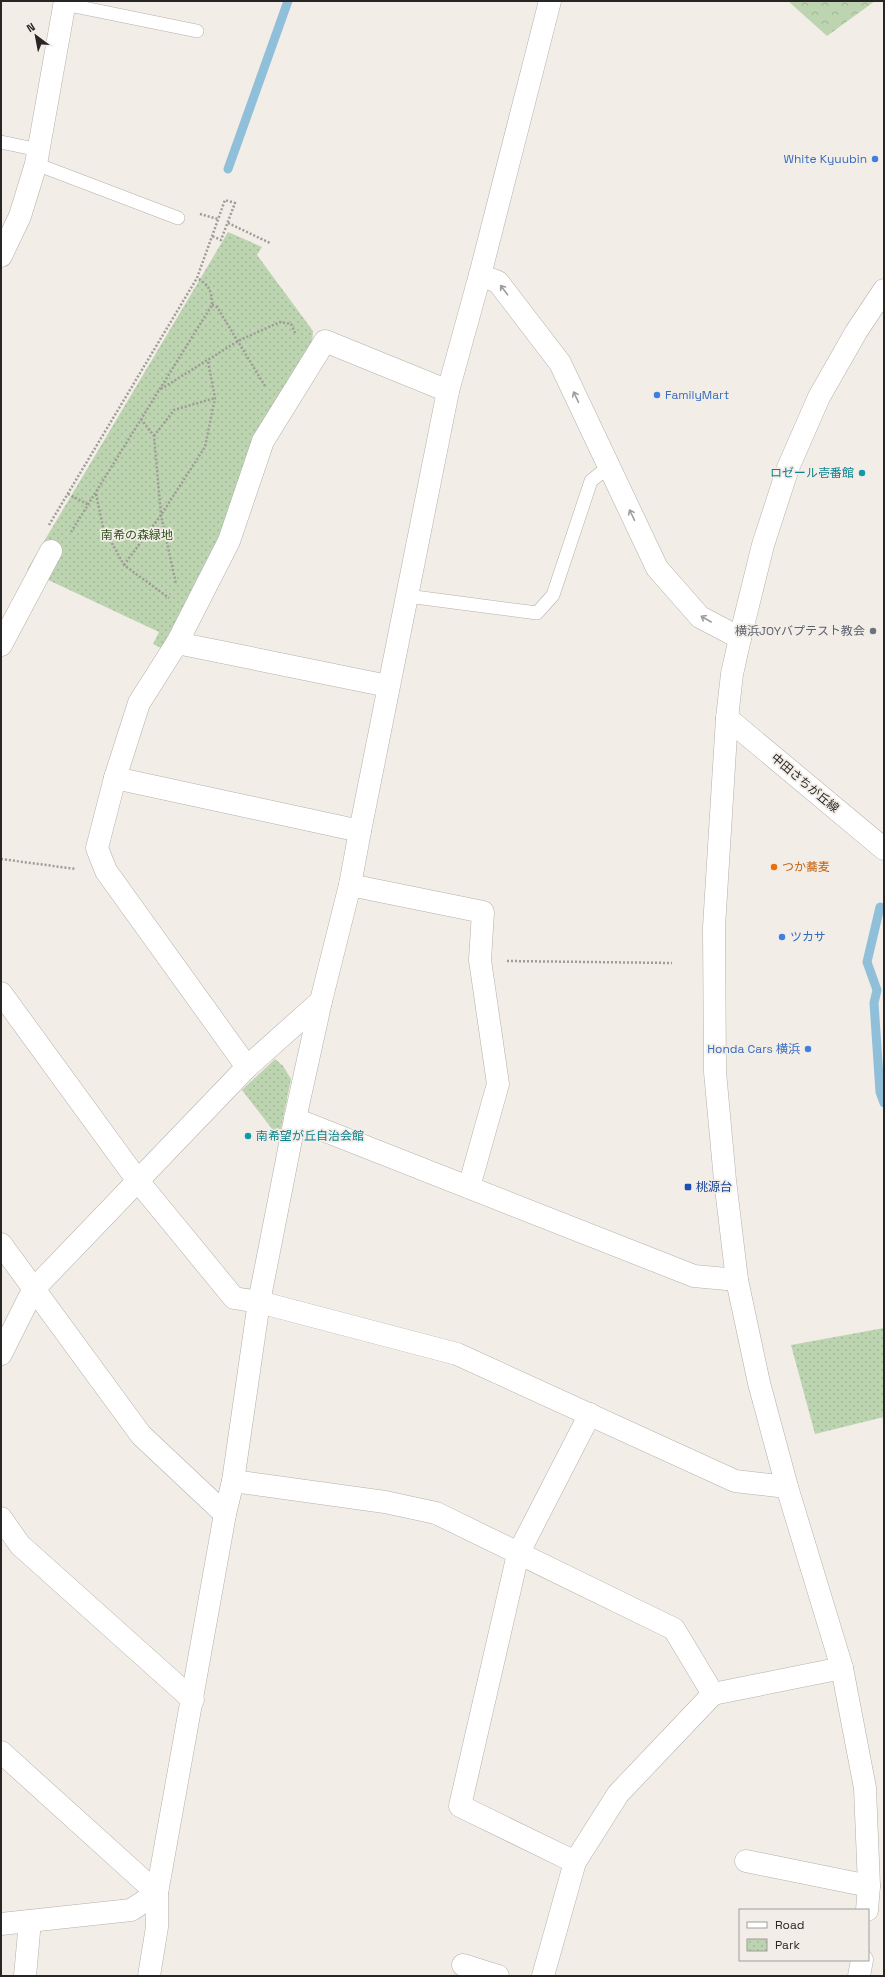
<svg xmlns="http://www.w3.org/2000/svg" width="885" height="1977" viewBox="0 0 885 1977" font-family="'Space Grotesk','Noto Sans JP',sans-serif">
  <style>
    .forest { fill: url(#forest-crowns) }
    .park { fill: url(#park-dots) }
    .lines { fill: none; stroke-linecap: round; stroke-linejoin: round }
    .stream { stroke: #90c0d9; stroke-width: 9 }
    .service-casing { stroke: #b5afaa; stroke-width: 14 }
    .minor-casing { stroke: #b5afaa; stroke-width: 23 }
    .tertiary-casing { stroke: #b5afaa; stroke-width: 23 }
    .path { stroke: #9f9b97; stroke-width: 2.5; stroke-dasharray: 2 2; stroke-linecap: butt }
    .service { stroke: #fff; stroke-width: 13 }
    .minor { stroke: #fff; stroke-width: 22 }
    .tertiary { stroke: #fff; stroke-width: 22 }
    .oneway { stroke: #9e9d9c }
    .shop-dot { fill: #3f7fe0; stroke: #f3ede8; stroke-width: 1.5 }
    .culture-dot { fill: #0f9aa8; stroke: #f3ede8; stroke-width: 1.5 }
    .worship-dot { fill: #6b7280; stroke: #f3ede8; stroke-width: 1.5 }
    .food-dot { fill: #e8710a; stroke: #f3ede8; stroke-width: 1.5 }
    .transit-dot { fill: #1a4fb4; stroke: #f3ede8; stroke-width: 1.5 }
    .labels { text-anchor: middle; stroke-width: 3.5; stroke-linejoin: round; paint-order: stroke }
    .shop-label { font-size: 12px; fill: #366cbe; stroke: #f3ede8; text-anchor: end }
    .culture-label { font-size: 12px; fill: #0d838f; stroke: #f3ede8; text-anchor: end }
    .park-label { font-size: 12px; fill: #2e5019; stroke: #f3ede8 }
    .worship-label { font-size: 12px; fill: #5b616d; stroke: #f3ede8; text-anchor: end }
    .street-label { font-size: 12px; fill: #282624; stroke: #f3ede8 }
    .food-label { font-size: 12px; fill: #c56008; stroke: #f3ede8; text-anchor: start }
    .transit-label { font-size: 12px; fill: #164399; stroke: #f3ede8; text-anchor: start }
  </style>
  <defs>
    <pattern id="forest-crowns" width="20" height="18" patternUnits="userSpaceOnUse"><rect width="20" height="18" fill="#bcd4b0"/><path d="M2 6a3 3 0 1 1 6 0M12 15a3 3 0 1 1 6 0" fill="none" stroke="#a2b697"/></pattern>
    <pattern id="park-dots" width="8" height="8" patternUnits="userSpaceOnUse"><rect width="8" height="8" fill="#bcd4b0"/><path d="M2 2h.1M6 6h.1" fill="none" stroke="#a2b697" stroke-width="1.8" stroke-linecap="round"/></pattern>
  </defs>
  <rect width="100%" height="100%" fill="#f3ede8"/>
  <!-- forest -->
  <polygon class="forest" points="788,1 875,1 827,36"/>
  <!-- park -->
  <g class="park">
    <polygon points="228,232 262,247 257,255 313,331 312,344 223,537 163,649 153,644 159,632 27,570"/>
    <polygon points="275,1059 283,1066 291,1079 279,1138 242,1090"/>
    <polygon points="884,1328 884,1417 815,1434 791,1345"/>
  </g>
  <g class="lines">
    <!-- stream -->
    <g class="stream">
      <polyline points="228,169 288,1"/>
      <polyline points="880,907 867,962 877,990 874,1003 880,1092 884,1103"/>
    </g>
    <!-- service casing -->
    <g class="service-casing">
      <g id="service">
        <polyline points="64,4 197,31"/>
        <polyline points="1,142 39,150"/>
        <polyline points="36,164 178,218"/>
        <polyline points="407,596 537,613 553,595 591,481 609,466"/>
      </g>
    </g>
    <!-- minor casing -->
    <g class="minor-casing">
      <g id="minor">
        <polyline points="480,275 498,282 560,363 657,568 700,617 740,638"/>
        <polyline points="177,643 388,686"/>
        <polyline points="1,645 51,551"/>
        <polyline points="115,778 360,831"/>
        <polyline points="350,885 483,912 480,960 498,1084 469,1187"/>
        <polyline points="1,993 138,1181 234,1298 259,1302 457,1354 735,1481 787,1487"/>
        <polyline points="247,1067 106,871 97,848 115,778 139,703 177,643 229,541 263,441 325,341 448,391"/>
        <polyline points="295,1119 694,1276 737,1280"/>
        <polyline points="1,1244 141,1435 225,1514"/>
        <polyline points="1,1354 33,1290 247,1067 321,1001"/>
        <polyline points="590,1414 518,1554 460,1806 575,1862 618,1794 713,1694 842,1668"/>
        <polyline points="233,1481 385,1502 436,1513 674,1629 713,1694"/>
        <polyline points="1,1518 20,1545 193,1700"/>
        <polyline points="1,1752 157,1893 131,1910 1,1924"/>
        <polyline points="746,1861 869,1886"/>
        <polyline points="463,1965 498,1976"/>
        <polyline points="25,1976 30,1921"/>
        <polyline points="149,1976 157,1927 157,1893 225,1514 233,1481 259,1302 295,1119 321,1001 350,885 360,831 448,391 480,275 550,1"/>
        <polyline points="543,1976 575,1862"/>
      </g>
    </g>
    <!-- tertiary casing -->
    <g class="tertiary-casing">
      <g id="tertiary">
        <polyline points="1,256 20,216 36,164 65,1"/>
        <polyline points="727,718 884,849"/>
        <polyline points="867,1910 869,1886 865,1788 842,1668 787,1487 759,1383 737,1280 725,1180 715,1072 714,927 727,718 732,674 740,638 763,545 788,468 819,397 856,332 884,290"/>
        <polyline points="859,1976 862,1960"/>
      </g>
    </g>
    <!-- path -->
    <g class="path">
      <polyline points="200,214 218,219"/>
      <polyline points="228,223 270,243"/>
      <polyline points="212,305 217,307 265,386"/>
      <polyline points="161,389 238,341 280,322 291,324 296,335"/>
      <polyline points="141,419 154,436 161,515 176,584"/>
      <polyline points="154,436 174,410 215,398"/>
      <polyline points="68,494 89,505"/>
      <polyline points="96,494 103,527 124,565 169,598"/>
      <polyline points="49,525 197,278 225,200 235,203 221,240 212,236"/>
      <path d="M 71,532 L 212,305 C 212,291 209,285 197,278"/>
      <polyline points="124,565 161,515 205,447 215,398 208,361"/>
      <polyline points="1,859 76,869"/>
      <polyline points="507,961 672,963"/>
    </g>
    <!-- service -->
    <use href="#service" class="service"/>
    <!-- minor -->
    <use href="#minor" class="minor"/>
    <!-- tertiary -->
    <use href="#tertiary" class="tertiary"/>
  </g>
  <!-- one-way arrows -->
  <defs><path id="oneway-shaft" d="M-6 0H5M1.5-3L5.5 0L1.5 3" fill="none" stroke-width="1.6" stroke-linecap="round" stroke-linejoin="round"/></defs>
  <g class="oneway">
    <use href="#oneway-shaft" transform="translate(504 290) rotate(-127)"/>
    <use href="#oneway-shaft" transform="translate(576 397) rotate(-115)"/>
    <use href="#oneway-shaft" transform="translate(632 515) rotate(-115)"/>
    <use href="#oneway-shaft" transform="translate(706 619) rotate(-150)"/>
  </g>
  <!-- markers -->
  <g class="shop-dot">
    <circle cx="875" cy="159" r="4"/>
    <circle cx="657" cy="395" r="4"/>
    <circle cx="782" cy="937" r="4"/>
    <circle cx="808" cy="1049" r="4"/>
  </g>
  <g class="culture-dot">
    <circle cx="862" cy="473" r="4"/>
    <circle cx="248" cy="1136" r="4"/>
  </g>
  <circle class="worship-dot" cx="873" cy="631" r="4"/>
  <circle class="food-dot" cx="774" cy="867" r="4"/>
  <rect class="transit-dot" x="684" y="1183" width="8" height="8" rx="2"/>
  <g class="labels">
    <!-- shop labels -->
    <g class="shop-label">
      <text x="867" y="163">White Kyuubin</text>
      <text x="665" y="399" text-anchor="start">FamilyMart</text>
      <text x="790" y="941" text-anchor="start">ツカサ</text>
      <text x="800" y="1053">Honda Cars 横浜</text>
    </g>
    <!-- culture labels -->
    <g class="culture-label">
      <text x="854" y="477">ロゼール壱番館</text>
      <text x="256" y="1140" text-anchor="start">南希望が丘自治会館</text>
    </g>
    <!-- park labels -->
    <g class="park-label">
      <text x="137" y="539">南希の森緑地</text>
    </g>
    <!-- worship labels -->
    <g class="worship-label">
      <text x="865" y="635">横浜JOYバプテスト教会</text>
    </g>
    <!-- street labels -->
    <g class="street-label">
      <text transform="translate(805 783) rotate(40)" y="4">中田さちが丘線</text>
    </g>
    <!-- food labels -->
    <g class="food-label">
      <text x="782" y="871">つか蕎麦</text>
    </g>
    <!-- transit labels -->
    <g class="transit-label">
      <text x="696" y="1191">桃源台</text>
    </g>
  </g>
  <!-- border -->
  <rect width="885" height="1977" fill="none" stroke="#282624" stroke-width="4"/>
  <!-- legend -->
  <rect x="739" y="1909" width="130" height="52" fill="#f3ede8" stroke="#a29d9a"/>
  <rect x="747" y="1922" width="20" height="6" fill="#ffffff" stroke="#a29d9a"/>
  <text x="775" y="1929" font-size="12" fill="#282624">Road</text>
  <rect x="747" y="1939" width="20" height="12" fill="url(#park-dots)" stroke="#a29d9a"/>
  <text x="775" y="1949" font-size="12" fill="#282624">Park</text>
  <!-- north arrow -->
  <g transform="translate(36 36) rotate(328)" stroke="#f3ede8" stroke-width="3" paint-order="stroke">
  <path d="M0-3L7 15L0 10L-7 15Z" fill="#282624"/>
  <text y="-6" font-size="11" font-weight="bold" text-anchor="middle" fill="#282624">N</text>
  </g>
</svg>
